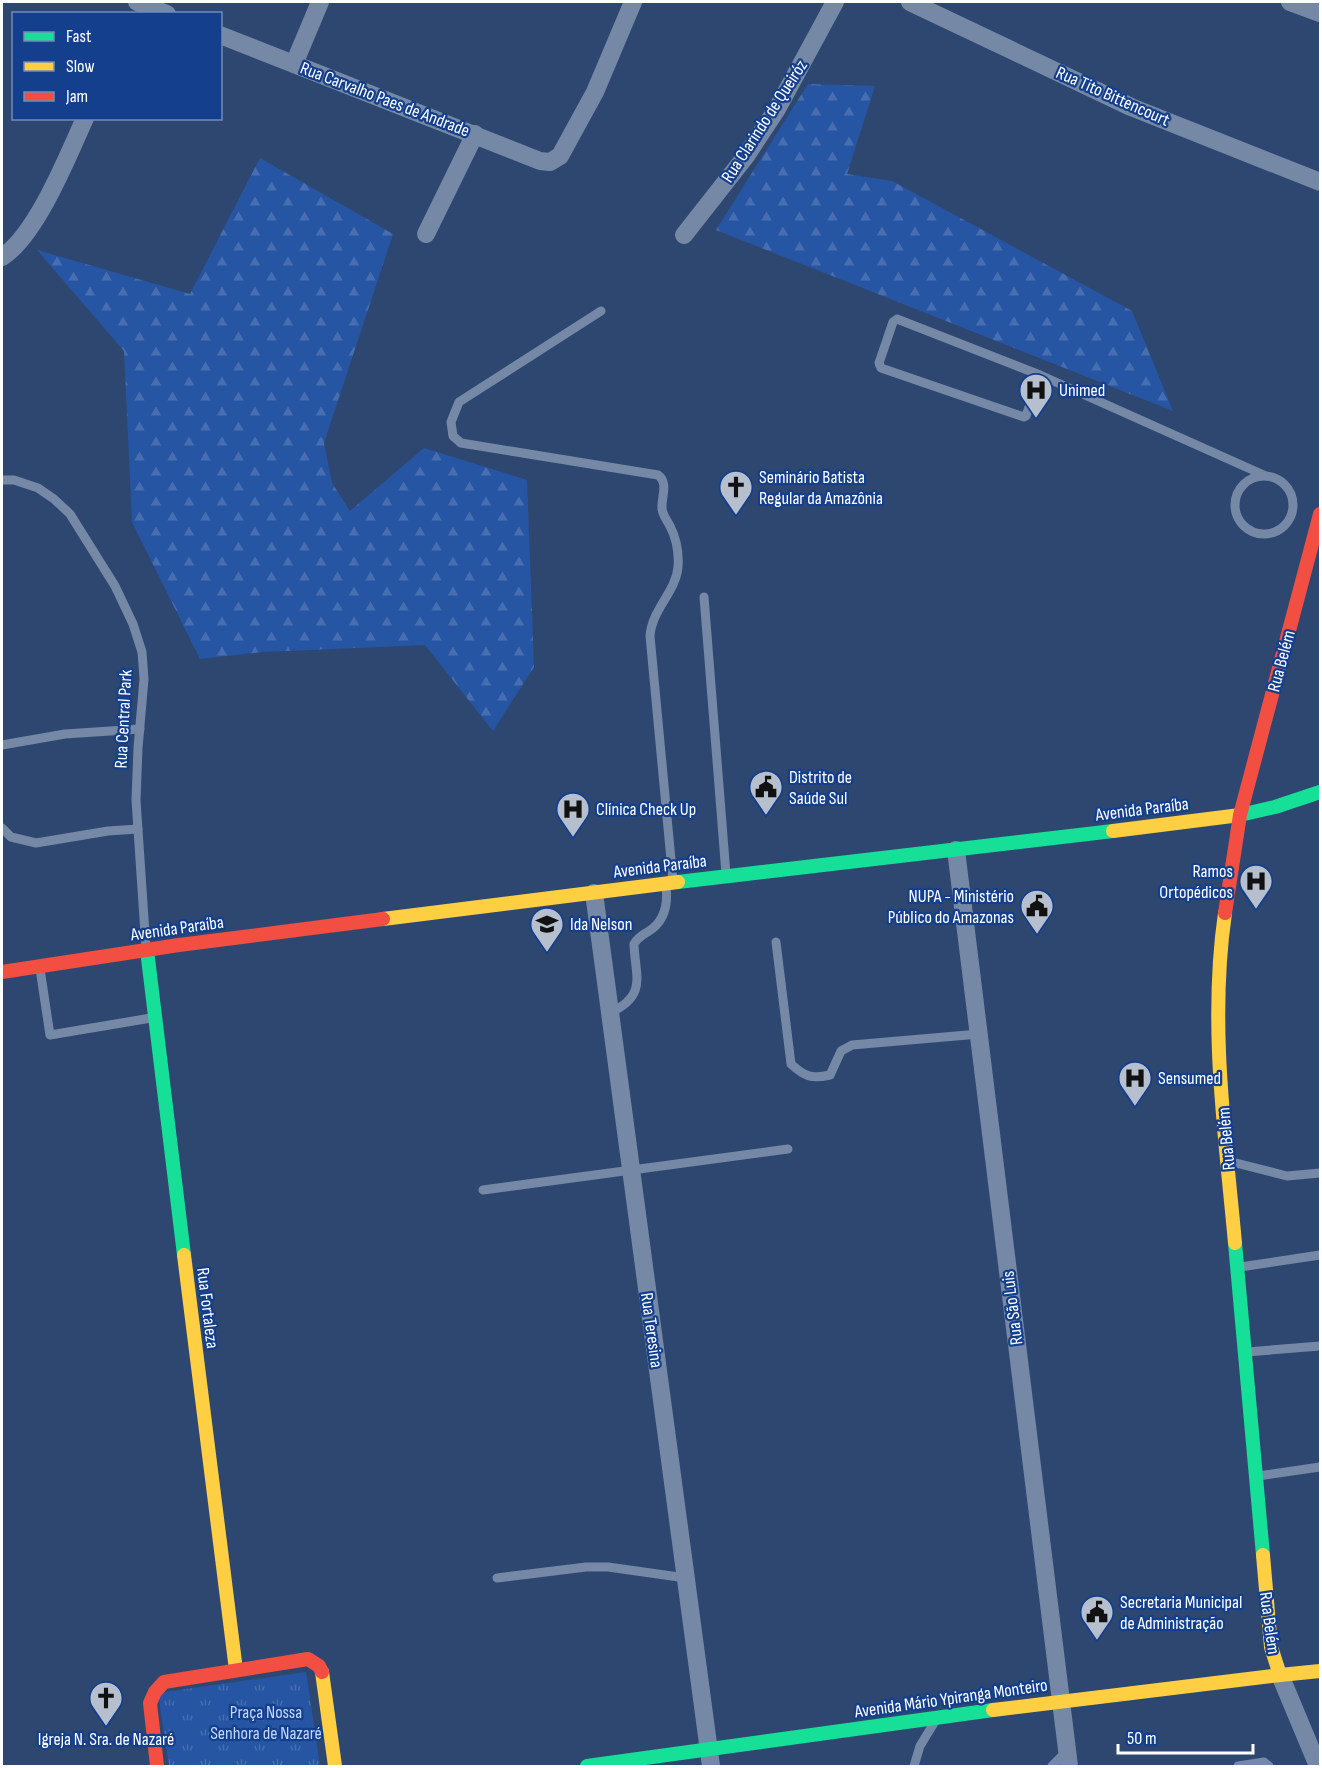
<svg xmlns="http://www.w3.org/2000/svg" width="1322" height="1768" viewBox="0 0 1322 1768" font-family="'Sofia Sans Condensed',sans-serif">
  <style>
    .forest { fill: url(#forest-firs) }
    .park { fill: url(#park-tufts) }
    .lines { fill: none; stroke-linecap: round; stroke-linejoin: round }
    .lane { stroke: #7588a5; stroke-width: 9 }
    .street { stroke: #7588a5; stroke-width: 18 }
    .fast { stroke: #16e098; stroke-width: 14 }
    .slow { stroke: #ffcf43; stroke-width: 14 }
    .jam { stroke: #f24e42; stroke-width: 14 }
    .labels { text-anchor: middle; stroke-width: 4.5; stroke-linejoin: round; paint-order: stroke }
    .street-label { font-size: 18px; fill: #fff; stroke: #133f8c }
    .poi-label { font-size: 18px; fill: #fff; stroke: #133f8c; text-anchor: start }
    .park-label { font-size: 18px; fill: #c2d8fc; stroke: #133f8c }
  </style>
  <defs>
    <pattern id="forest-firs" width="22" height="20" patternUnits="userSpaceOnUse" patternTransform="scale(1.5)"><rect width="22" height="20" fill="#2655a3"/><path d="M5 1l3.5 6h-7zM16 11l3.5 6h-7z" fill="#476eb1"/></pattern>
    <pattern id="park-tufts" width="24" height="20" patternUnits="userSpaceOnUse" patternTransform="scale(1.5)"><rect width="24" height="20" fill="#2655a3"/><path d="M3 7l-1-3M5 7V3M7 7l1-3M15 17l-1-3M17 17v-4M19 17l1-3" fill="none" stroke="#476eb1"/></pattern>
  </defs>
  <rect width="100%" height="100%" fill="#2e4771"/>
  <!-- forest -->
  <g class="forest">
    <polygon points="808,84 875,86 847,174 892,181 1132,311 1173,411 716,230"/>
    <polygon points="260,158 393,234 324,443 332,483 350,511 424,448 527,480 534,667 493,731 425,645 263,652 200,659 132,522 124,351 37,250 190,294"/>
  </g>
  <!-- park -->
  <polygon class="park" points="306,1672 320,1766 169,1766 158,1693"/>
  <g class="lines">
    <!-- lane -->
    <g class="lane">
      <path d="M 601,311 L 459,402 L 451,422 L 453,436 L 461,443 L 658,475 C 669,483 661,497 662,509 C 663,516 667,520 670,526 C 676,538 679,554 678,567 C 676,592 652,609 650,636 L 673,881"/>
      <polyline points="1040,375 1026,416 1024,417 881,368 879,363 893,322 897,319 1040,375 1266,476"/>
      <circle cx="1264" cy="505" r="29"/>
      <polyline points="2,480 14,480 38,488 54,499 70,514 115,586 133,624 142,652 144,679 138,748 136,800 146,948"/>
      <polyline points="704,597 726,874"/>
      <polyline points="2,745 65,734 140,729"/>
      <polyline points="2,828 11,837 36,843 108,831 138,829"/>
      <path d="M 776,942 L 791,1064 C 805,1077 812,1079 830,1075 L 841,1051 L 852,1045 L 979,1034"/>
      <polyline points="40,969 50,1035 151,1018"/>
      <path d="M 610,1013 C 648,995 635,976 634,944 C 638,937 643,935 649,931 C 665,921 668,903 666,886"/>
      <polyline points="1232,1162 1287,1176 1320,1173"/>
      <polyline points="483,1190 788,1149"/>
      <polyline points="1240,1267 1320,1255"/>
      <polyline points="1247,1352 1320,1346"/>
      <polyline points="1258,1476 1320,1467"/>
      <polyline points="497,1578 586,1567 608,1567 686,1578"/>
      <polyline points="914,1766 920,1746 934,1723"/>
      <polyline points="1052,1766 1067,1751"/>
      <polyline points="1238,1766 1264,1762 1269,1766"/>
    </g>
    <!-- street -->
    <g class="street">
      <polyline points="137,2 167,14"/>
      <polyline points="910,2 1131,107 1320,182"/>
      <polyline points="1290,2 1320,13"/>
      <polyline points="220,35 540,161 550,162 560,156 595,92 633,2"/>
      <polyline points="294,64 320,2"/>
      <polyline points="426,234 475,134"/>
      <polyline points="684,235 746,156 777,109 835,2"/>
      <path d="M 2,257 C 36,236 68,156 85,118"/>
      <polyline points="956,850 1069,1766"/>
      <polyline points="594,893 711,1766"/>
      <polyline points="1280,1675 1318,1766"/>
    </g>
    <!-- fast -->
    <g class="fast">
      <polyline points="1240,815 1275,807 1320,792"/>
      <polyline points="678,882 1113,831"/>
      <polyline points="147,950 184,1255"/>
      <polyline points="1235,1243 1263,1555"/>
      <polyline points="587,1766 993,1710"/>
    </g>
    <!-- slow -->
    <g class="slow">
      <polyline points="1113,831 1240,815"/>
      <path d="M 1225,913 C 1209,1023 1225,1133 1235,1243"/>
      <polyline points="383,919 678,882"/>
      <polyline points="184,1255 236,1670"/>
      <polyline points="1263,1555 1271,1647 1280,1675 1320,1671"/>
      <polyline points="322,1672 335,1766"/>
      <polyline points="993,1710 1280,1675"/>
    </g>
    <!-- jam -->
    <g class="jam">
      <polyline points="1225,913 1240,815 1320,514"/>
      <polyline points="2,972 179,945 383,919"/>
      <polyline points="157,1766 150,1703 155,1692 164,1682 308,1659 319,1666 322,1672"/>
    </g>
  </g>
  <!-- icons -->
  <defs>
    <g id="hospital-pin" transform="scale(1.725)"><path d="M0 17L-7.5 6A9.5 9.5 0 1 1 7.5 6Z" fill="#b6bfcd" stroke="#133f8c"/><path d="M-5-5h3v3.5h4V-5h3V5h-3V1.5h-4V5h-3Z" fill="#111"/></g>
    <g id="church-pin" transform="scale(1.725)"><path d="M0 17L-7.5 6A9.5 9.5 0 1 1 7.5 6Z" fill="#b6bfcd" stroke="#133f8c"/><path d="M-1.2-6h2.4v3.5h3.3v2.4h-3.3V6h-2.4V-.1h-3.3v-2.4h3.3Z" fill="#111"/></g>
    <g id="civic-pin" transform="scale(1.725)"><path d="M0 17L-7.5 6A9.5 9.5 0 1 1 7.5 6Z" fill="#b6bfcd" stroke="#133f8c"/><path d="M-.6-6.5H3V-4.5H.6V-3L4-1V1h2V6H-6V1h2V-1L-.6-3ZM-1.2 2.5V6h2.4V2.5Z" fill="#111"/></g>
    <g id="school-pin" transform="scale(1.725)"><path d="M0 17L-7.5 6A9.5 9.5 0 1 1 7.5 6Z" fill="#b6bfcd" stroke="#133f8c"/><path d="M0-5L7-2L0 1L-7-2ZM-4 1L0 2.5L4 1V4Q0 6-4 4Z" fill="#111"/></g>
  </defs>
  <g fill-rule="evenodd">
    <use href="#hospital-pin" x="1036" y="390"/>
    <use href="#church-pin" x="736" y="487"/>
    <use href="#civic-pin" x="766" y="787"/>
    <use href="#hospital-pin" x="573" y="809"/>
    <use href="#hospital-pin" x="1256" y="881"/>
    <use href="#civic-pin" x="1037" y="906"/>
    <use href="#school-pin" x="547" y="924"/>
    <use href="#hospital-pin" x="1135" y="1078"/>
    <use href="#civic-pin" x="1097" y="1612"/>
    <use href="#church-pin" x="106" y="1698"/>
  </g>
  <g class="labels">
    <!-- street labels -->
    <g class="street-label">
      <text transform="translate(1113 96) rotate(24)" y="6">Rua Tito Bittencourt</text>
      <text transform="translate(385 99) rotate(21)" y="6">Rua Carvalho Paes de Andrade</text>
      <text transform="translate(764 121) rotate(-57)" y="6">Rua Clarindo de Queiróz</text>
      <text transform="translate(1281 661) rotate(-75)" y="6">Rua Belém</text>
      <text transform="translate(123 719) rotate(-87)" y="6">Rua Central Park</text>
      <text transform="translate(1142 809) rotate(-7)" y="6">Avenida Paraíba</text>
      <text transform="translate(660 866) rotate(-7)" y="6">Avenida Paraíba</text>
      <text transform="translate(177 928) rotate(-8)" y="6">Avenida Paraíba</text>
      <text transform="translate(1226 1139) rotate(-95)" y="6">Rua Belém</text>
      <text transform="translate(208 1308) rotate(83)" y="6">Rua Fortaleza</text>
      <text transform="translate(1012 1308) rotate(-97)" y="6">Rua São Luis</text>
      <text transform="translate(652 1330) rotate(82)" y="6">Rua Teresina</text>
      <text transform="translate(1270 1623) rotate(82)" y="6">Rua Belém</text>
      <text transform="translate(951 1698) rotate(-8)" y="6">Avenida Mário Ypiranga Monteiro</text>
    </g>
    <!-- poi labels -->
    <g class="poi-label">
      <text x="1059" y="396">Unimed</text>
      <text x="759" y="483">Seminário Batista<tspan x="759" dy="21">Regular da Amazônia</tspan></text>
      <text x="789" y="783">Distrito de<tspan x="789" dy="21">Saúde Sul</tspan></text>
      <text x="596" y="815">Clínica Check Up</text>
      <text x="1233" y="877" text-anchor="end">Ramos<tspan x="1233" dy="21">Ortopédicos</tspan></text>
      <text x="1014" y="902" text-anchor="end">NUPA - Ministério<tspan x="1014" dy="21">Público do Amazonas</tspan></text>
      <text x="570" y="930">Ida Nelson</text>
      <text x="1158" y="1084">Sensumed</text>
      <text x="1120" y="1608">Secretaria Municipal<tspan x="1120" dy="21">de Administração</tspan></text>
      <text x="106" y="1745" text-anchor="middle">Igreja N. Sra. de Nazaré</text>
    </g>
    <!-- park labels -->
    <g class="park-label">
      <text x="266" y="1718">Praça Nossa<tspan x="266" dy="21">Senhora de Nazaré</tspan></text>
    </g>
  </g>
  <!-- border -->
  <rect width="1322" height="1768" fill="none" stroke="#ffffff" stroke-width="6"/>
  <!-- legend -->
  <rect x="12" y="12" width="210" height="108" fill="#133f8c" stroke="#718cba" stroke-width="1.5"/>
  <rect x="24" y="32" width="30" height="9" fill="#16e098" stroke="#718cba" stroke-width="1.5"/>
  <text x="66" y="42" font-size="18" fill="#ffffff">Fast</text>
  <rect x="24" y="62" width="30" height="9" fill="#ffcf43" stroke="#718cba" stroke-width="1.5"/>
  <text x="66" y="72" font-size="18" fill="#ffffff">Slow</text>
  <rect x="24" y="92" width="30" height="9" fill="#f24e42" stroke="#718cba" stroke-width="1.5"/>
  <text x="66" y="102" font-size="18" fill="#ffffff">Jam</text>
  <!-- scale -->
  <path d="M1118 1744v9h135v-9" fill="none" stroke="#ffffff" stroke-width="3"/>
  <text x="1127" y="1744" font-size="18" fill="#ffffff" stroke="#133f8c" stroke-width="4.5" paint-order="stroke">50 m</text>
</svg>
